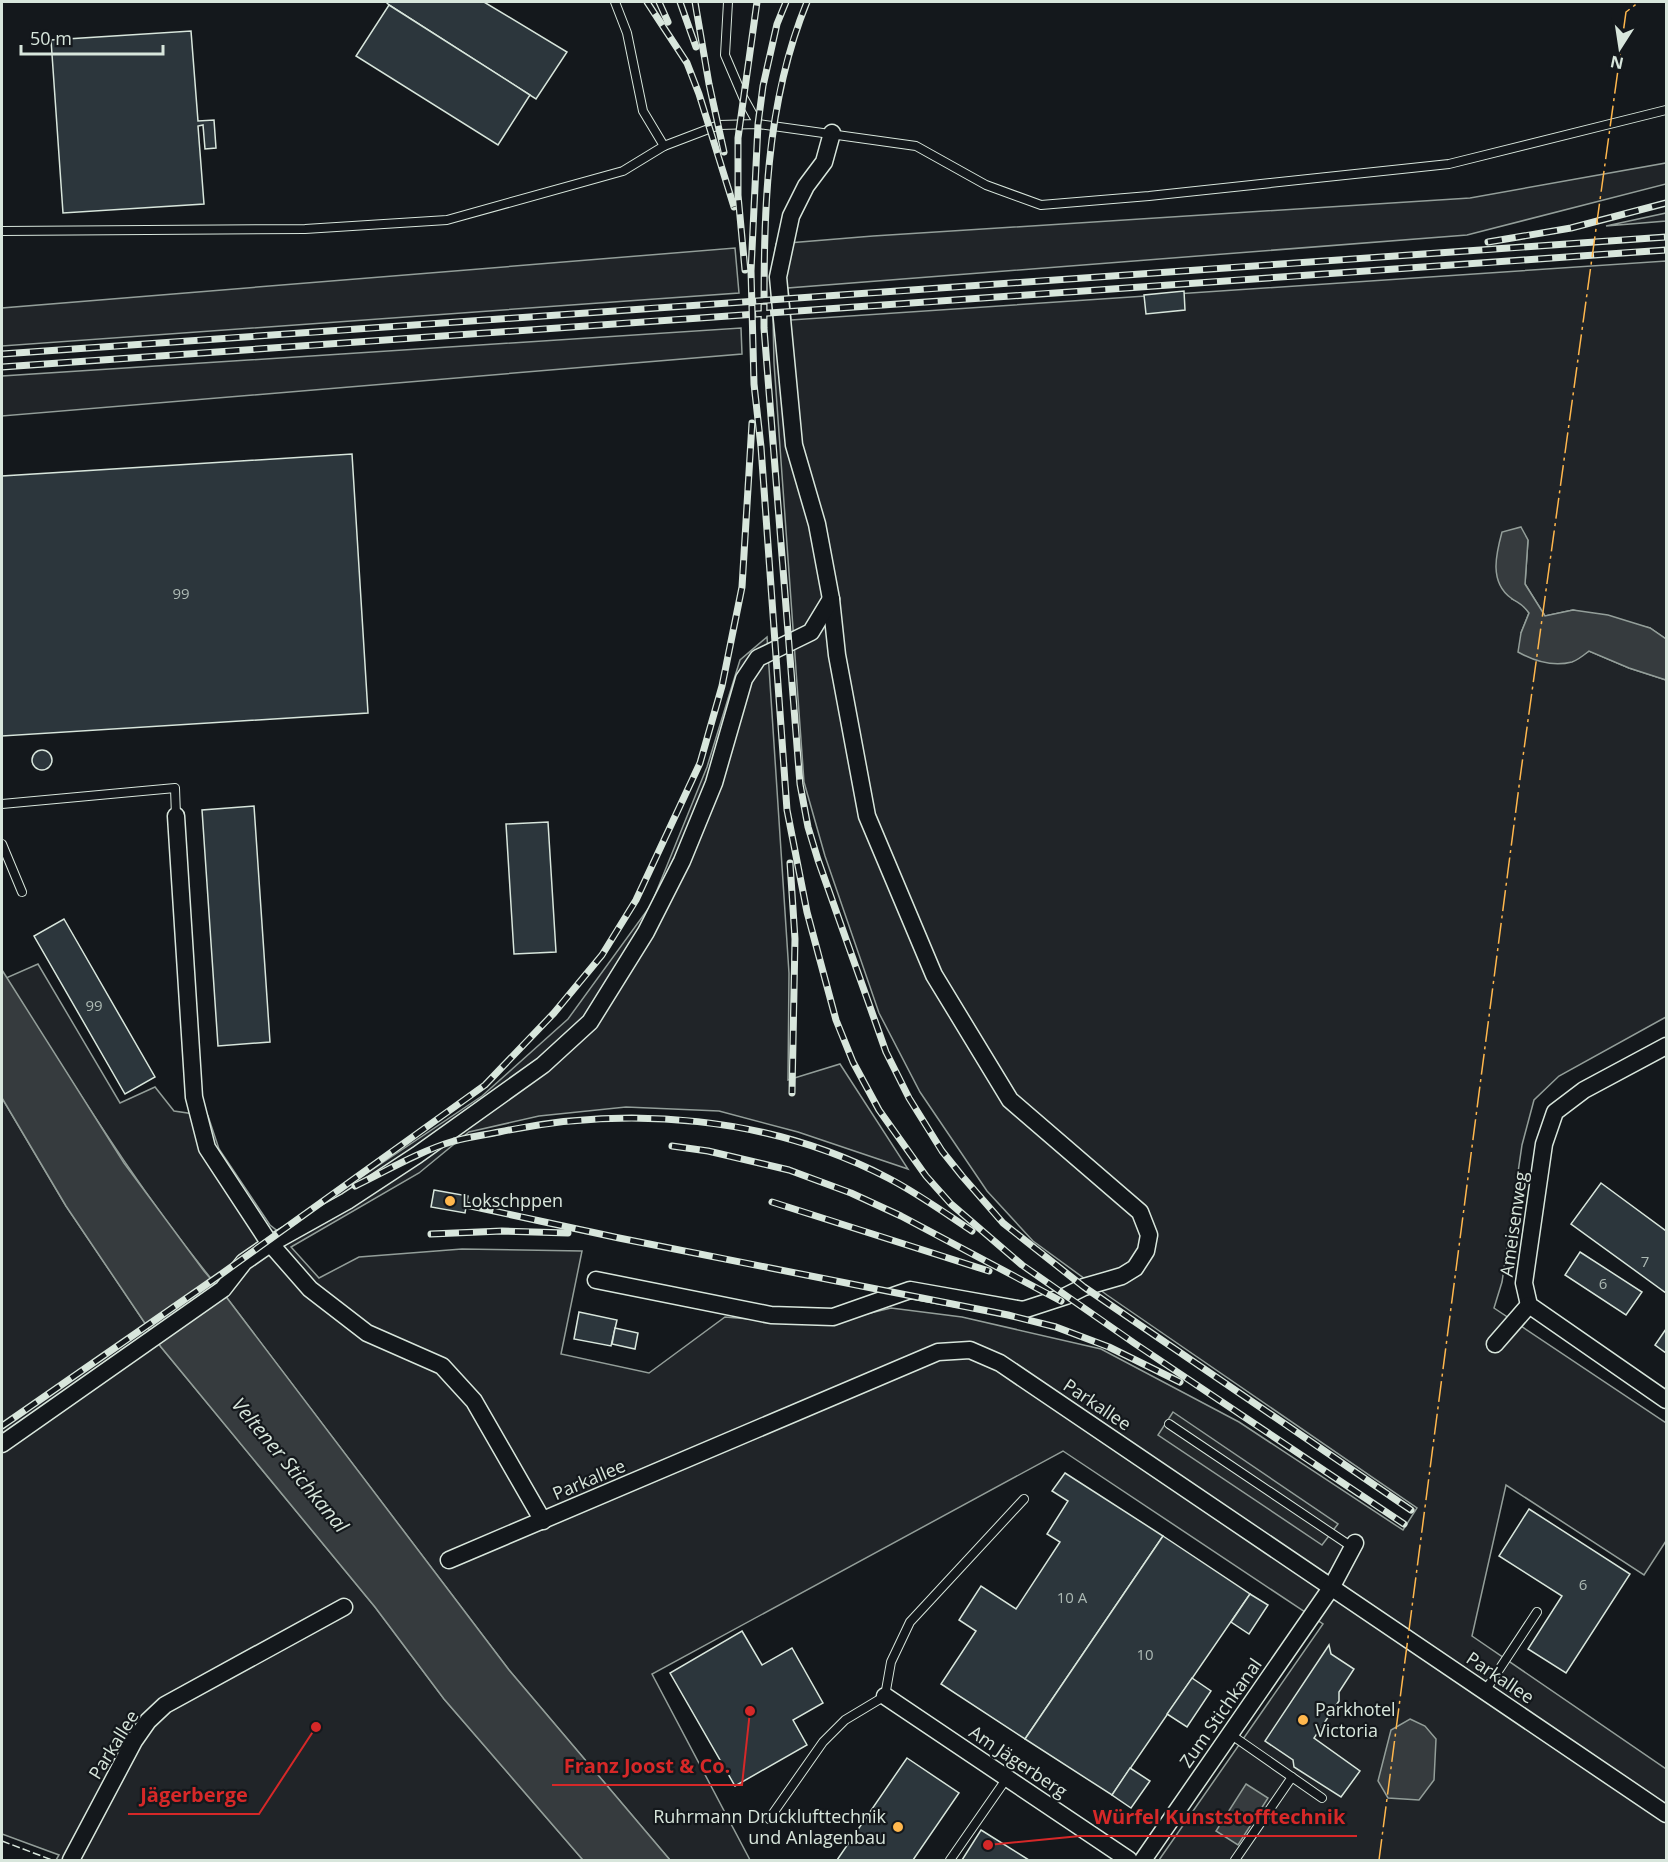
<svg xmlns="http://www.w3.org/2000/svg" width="1668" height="1862" viewBox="0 0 1668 1862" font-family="'Open Sans',sans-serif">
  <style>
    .green { fill: #202428; stroke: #939e99; stroke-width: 1.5 }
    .parking { fill: #24282b; stroke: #939e99; stroke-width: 1.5 }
    .water { fill: #363b3e; stroke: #939e99; stroke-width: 1.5 }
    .building { fill: #2c363c; stroke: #d8e6dc; stroke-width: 1.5 }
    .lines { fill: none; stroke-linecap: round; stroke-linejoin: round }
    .service-casing { stroke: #d8e6dc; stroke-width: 10 }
    .minor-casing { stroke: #d8e6dc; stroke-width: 19 }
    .service { stroke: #14181c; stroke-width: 8 }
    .minor { stroke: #14181c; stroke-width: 16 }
    .rail-casing { stroke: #d8e6dc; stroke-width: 7 }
    .rail { stroke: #14181c; stroke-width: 4.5; stroke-dasharray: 14; stroke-linecap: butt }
    .fence { stroke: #d8e6dc; stroke-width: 1.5; stroke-dasharray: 8 3; stroke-linecap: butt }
    .power { stroke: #ffb74d; stroke-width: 1.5; stroke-dasharray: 21 4.5 3 4.5; stroke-linecap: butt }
    .poi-dot { fill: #ffb74d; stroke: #14181c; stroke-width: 2 }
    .labels { text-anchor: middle; stroke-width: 4.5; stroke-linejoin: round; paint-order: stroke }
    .number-label { font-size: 15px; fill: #adbab4 }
    .poi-label { font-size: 18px; fill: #d8e6dc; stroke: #14181c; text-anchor: start }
    .street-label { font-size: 18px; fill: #d8e6dc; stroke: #14181c }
    .water-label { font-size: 20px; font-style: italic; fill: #d8e6dc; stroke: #14181c }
    .leader { fill: none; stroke: #d62828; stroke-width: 2 }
    .callout-dot { fill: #d62828; stroke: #14181c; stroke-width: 2 }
    .callout-label { font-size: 20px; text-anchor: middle; font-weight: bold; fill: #d62828; stroke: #14181c; stroke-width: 4.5; stroke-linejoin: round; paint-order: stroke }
  </style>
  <rect width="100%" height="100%" fill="#14181c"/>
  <!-- green -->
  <g class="green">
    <path d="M 1666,163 L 1666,184 L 1467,235 L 788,288 L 791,320 L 1666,261 L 1666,639 L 1650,628 L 1573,610 L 1545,616 L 1525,584 L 1528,540 L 1512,599 L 1522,603 L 1529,613 L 1521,633 L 1573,661 L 1589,651 L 1629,668 L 1666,680 L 1666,1017 L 1559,1076 L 1534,1100 L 1522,1145 L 1502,1282 L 1494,1308 L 1666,1423 L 1666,1541 L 1644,1575 L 1506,1485 L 1472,1636 L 1666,1769 L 1666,1860 L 1159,1860 L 1323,1624 L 1063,1451 L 652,1674 L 750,1860 L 670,1860 L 509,1670 L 227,1298 C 143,1198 76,1088 6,978 L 38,964 L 120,1103 L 155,1087 L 174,1111 L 208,1116 L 219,1149 L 270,1225 L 279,1232 L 482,1096 L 568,1019 L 651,905 L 707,767 L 740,660 L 767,637 L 789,973 L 788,1080 L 840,1064 L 908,1169 L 798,1132 L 719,1111 L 626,1107 L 539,1116 L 469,1132 L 419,1173 L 291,1247 L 319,1278 L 359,1257 L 462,1249 L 582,1251 L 561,1354 L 649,1373 L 725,1317 L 821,1325 L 891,1308 L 962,1317 L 1101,1349 L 1239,1422 L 1403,1530 L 1417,1508 L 1107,1295 L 1033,1241 L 987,1191 L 920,1092 L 879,1013 L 825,856 L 804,782 L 774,363 L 772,275 L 776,244 L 873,236 L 1470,198 Z"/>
    <polygon points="1666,213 1666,221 1606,226"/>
    <polygon points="735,248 739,293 2,346 2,308"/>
    <polygon points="741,328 742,354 2,416 2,376"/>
    <polygon points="2,1098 66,1206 161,1347 375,1607 444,1699 583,1860 56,1860 59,1855 2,1834"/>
  </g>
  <!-- parking -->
  <polygon class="parking" points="1173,1412 1338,1524 1322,1545 1158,1435"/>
  <!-- water -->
  <g class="water">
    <path d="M 1521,527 L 1528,540 L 1525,584 L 1545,616 L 1573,610 L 1608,615 L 1650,628 L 1666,639 L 1666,680 L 1629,668 L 1589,651 C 1584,655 1578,660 1572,662 C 1553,667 1534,661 1518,652 L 1521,633 L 1529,613 C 1522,603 1519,604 1511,598 C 1489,582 1496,554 1502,532 Z"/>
    <polygon points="2,970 124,1163 204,1271 227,1298 509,1670 670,1860 583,1860 444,1699 375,1607 161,1347 66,1206 2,1098"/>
    <polygon points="1410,1719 1425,1726 1436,1739 1434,1780 1419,1800 1388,1798 1378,1781 1391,1730"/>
    <polygon points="1246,1784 1268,1798 1238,1845 1216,1831"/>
  </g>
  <!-- building -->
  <g class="building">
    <polygon points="388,2 484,2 567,52 536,99 389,5 387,3"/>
    <polygon points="389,5 530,95 498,145 356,56"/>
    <polygon points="191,31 198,121 214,120 216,148 205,149 203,125 198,126 204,204 63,213 51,40"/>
    <polygon points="1184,291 1185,310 1146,314 1144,295"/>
    <polygon points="352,454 368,713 2,736 2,476"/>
    <circle cx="42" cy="760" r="10"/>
    <polygon points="254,806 270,1042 218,1046 202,810"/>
    <polygon points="548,822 556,952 514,954 506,824"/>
    <polygon points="64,919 155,1077 125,1094 34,936"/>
    <polygon points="1601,1183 1666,1231 1666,1293 1571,1224"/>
    <polygon points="434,1190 468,1196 465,1213 431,1207"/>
    <polygon points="1580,1252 1642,1292 1626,1315 1565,1275"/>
    <polygon points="579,1312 617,1320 611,1346 574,1339"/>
    <polygon points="615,1328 638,1333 635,1349 612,1344"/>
    <polygon points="1666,1329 1666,1353 1655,1345"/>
    <polygon points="1065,1473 1163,1536 1025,1739 941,1684 976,1631 959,1620 981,1586 1016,1609 1060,1542 1047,1534 1068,1501 1052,1491"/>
    <polygon points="1529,1509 1630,1574 1566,1673 1528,1649 1562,1596 1499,1556"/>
    <polygon points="1163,1536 1250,1594 1112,1795 1025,1739"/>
    <polygon points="1250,1594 1268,1605 1249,1634 1231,1622"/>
    <polygon points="742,1631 762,1665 792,1648 823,1703 793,1720 807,1745 735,1786 670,1673"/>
    <polygon points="1329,1645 1331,1654 1354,1669 1339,1692 1339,1701 1314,1738 1360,1771 1341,1797 1294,1767 1293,1760 1265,1741"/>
    <polygon points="1192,1678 1211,1691 1187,1727 1167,1714"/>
    <polygon points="907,1758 959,1793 913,1860 837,1860"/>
    <polygon points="1130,1768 1150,1781 1131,1808 1112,1795"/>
    <polygon points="981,1830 1029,1860 962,1860"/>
  </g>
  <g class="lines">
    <!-- service casing -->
    <g class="service-casing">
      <g id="service">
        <polyline points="615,2 627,33 643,111 664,146"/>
        <polyline points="728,2 725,55 743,97 758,124"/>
        <polyline points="2,231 305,229 447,220 623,171 664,146 719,125 758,124 916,146 986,185 1041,205 1149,196 1449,164 1666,110"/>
        <polyline points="2,804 175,788 176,816"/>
        <polyline points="2,844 22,892"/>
        <polyline points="1169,1424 1352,1547"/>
        <polyline points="1485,1691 1537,1612"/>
        <polyline points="1230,1734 1322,1798"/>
        <polyline points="769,1819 823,1742 845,1720 885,1696 891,1662 910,1622 1024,1499"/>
        <polyline points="950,1860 1007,1778"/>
        <polyline points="1235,1860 1292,1777"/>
      </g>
    </g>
    <!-- minor casing -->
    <g class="minor-casing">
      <g id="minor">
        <polyline points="176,816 194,1097 207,1148 268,1241 310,1289 367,1333 442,1366 474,1401 543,1521"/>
        <polyline points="1666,1046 1584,1090 1555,1112 1544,1144 1524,1283 1529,1305 1666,1400"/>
        <polyline points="596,1280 771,1315 833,1317 910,1290 1023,1310 1066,1296 1084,1287 1122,1276 1135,1268 1146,1251 1149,1235 1140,1212 1010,1100 934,975 867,816 837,655 831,599 817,524 794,445 778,277 791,216 806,186 824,162 832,133"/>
        <polyline points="1495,1344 1529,1305"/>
        <polyline points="2,1444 223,1289 244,1262 270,1244 347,1201 417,1155 543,1065 590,1022 646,932 682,861 714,783 744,679 758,658 811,632 831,599"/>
        <polyline points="449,1560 938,1352 970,1350 1000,1363 1666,1814"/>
        <polyline points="885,1696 1129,1860"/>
        <polyline points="71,1860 134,1741 148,1721 165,1705 344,1607"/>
        <polyline points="1143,1860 1331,1588 1355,1543"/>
      </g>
    </g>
    <!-- service -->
    <use href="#service" class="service"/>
    <!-- minor -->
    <use href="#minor" class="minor"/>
    <!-- rail casing -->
    <g class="rail-casing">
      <g id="rail">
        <polyline points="647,2 687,63 699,94 734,207"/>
        <polyline points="659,2 668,22"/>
        <polyline points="680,2 696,47"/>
        <polyline points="695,2 709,84 724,152"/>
        <polyline points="786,2 777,24 763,86 758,124 751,271 754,384 761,447 787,810 807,912 836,1020 853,1062 879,1110 926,1176 951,1204 1022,1265 1134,1343 1404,1524"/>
        <path d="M 807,2 C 764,107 764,216 764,328 L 800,784 L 808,827 L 818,860 L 886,1052 L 909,1098 L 942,1151 L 962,1176 L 1003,1223 L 1084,1287 L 1411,1510"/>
        <polyline points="1488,242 1571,228 1666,203"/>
        <polyline points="745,270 738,195 738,138 757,2"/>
        <polyline points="2,354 1666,237"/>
        <polyline points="2,367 1666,250"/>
        <polyline points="790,863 795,939 792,1093"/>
        <polyline points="672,1146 708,1151 789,1170 851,1193 901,1216 1061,1301"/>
        <path d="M 355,1186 C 388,1170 420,1151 454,1141 C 469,1137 484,1135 499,1132 C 629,1105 769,1116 888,1178 C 917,1193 945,1213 972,1231"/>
        <polyline points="772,1202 989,1271"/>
        <polyline points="466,1205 619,1238 1008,1315 1056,1327 1109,1347 1180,1382"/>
        <polyline points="431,1234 502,1231 568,1233"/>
        <polyline points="2,1426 220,1275 485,1085 554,1013 602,955 636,900 700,763 722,686 742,587 752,423"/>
      </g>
    </g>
    <!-- rail -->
    <use href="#rail" class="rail"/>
    <!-- fence -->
    <polyline class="fence" points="2,1841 52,1860"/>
    <!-- power -->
    <polyline class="power" points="1379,1860 1521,771 1626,12 1639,2"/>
  </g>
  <!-- markers -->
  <g class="poi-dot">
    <circle cx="450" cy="1201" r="6"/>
    <circle cx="1303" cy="1720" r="6"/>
    <circle cx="898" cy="1827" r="6"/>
  </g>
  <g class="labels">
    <!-- number labels -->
    <g class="number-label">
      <text x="181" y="599">99</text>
      <text x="94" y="1011">99</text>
      <text x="1645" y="1267">7</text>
      <text x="1603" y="1289">6</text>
      <text x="1583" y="1590">6</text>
      <text x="1072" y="1603">10 A</text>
      <text x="1145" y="1660">10</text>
    </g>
    <!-- poi labels -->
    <g class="poi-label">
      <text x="462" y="1207">Lokschppen</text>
      <text x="1315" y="1716">Parkhotel<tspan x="1315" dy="21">Victoria</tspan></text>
      <text x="886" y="1823" text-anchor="end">Ruhrmann Drucklufttechnik<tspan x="886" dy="21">und Anlagenbau</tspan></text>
    </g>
    <!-- street labels -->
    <g class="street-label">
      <text transform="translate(1514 1224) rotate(-82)" y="6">Ameisenweg</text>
      <text transform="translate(1097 1405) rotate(34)" y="6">Parkallee</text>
      <text transform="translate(589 1480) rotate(-23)" y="6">Parkallee</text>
      <text transform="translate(1500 1678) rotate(34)" y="6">Parkallee</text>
      <text transform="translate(1221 1713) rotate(-55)" y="6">Zum Stichkanal</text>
      <text transform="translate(114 1745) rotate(-58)" y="6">Parkallee</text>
      <text transform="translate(1018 1762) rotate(34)" y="6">Am Jägerberg</text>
    </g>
    <!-- water labels -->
    <g class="water-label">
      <text transform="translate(290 1465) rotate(50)" y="7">Veltener Stichkanal</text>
    </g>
  </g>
  <!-- callouts -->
  <path class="leader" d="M750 1711L742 1785H552M316 1727L259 1814H128M988 1845L1080 1836H1357"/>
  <g class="callout-dot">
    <circle cx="750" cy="1711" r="6"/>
    <circle cx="316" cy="1727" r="6"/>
    <circle cx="988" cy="1845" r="6"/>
  </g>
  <g class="callout-label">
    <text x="647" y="1773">Franz Joost &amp; Co.</text>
    <text x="194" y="1802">Jägerberge</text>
    <text x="1219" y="1824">Würfel Kunststofftechnik</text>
  </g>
  <!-- border -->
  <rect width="1668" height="1862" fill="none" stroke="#d8e6dc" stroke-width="6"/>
  <!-- north arrow -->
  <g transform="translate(1620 48) rotate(192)" stroke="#14181c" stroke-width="4.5" paint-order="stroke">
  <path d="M0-4.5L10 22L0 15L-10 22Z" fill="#d8e6dc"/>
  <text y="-9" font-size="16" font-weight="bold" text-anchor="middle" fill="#d8e6dc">N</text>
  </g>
  <!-- scale -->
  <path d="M21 45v9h142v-9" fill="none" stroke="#d8e6dc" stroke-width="3"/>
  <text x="30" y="45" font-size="18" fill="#d8e6dc" stroke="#14181c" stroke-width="4.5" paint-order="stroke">50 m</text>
</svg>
